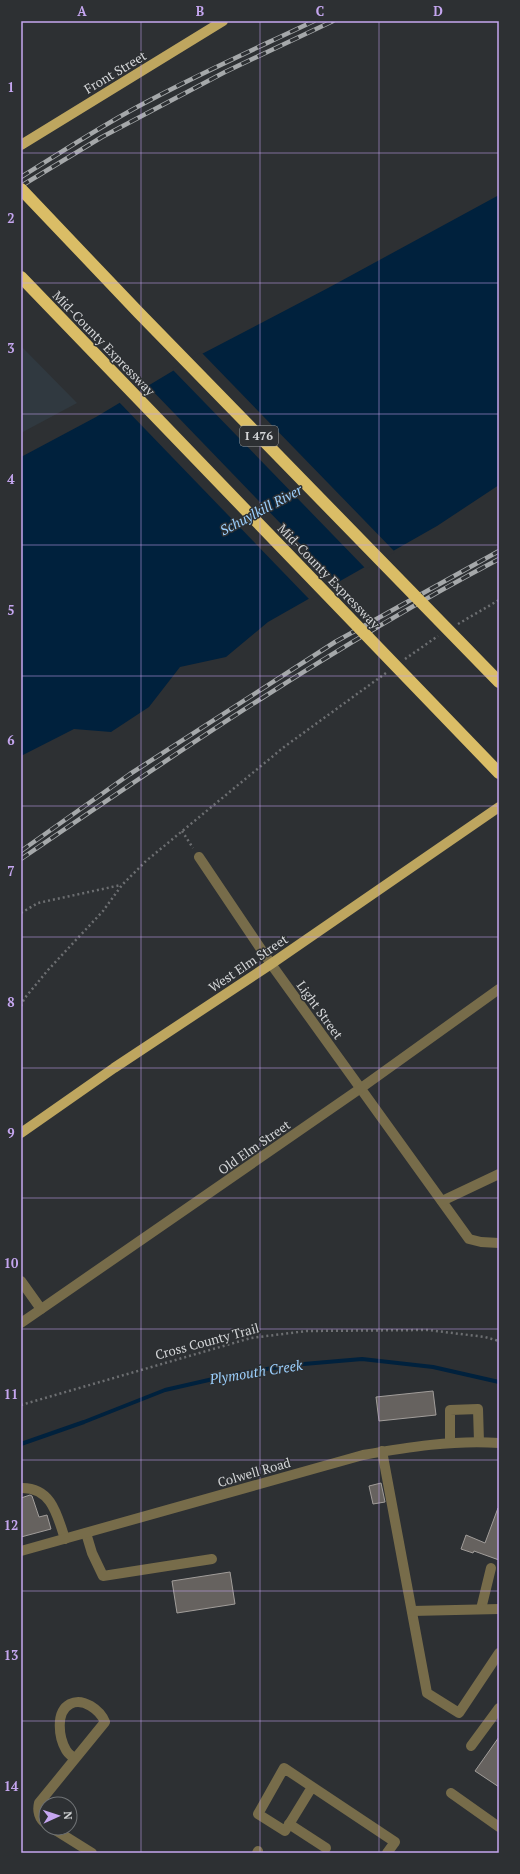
<svg xmlns="http://www.w3.org/2000/svg" width="520" height="1874" viewBox="0 0 520 1874" font-family="'PT Serif',serif">
  <style>
    .built { fill: #303940 }
    .water { fill: #00213d }
    .pier { fill: #2d3033 }
    .lines { fill: none; stroke-linecap: round; stroke-linejoin: round }
    .stream { stroke: #00213d; stroke-width: 4 }
    .building { fill: #66625f; stroke: #a19d9a }
    .path { stroke: #6d6f72; stroke-width: 2.5; stroke-dasharray: 2 3; stroke-linecap: butt }
    .minor { stroke: #776c4a; stroke-width: 10 }
    .major { stroke: #bea65f; stroke-width: 10 }
    .rail-casing { stroke: #a5a8aa; stroke-width: 4.5 }
    .rail { stroke: #2d3033; stroke-width: 3; stroke-dasharray: 9; stroke-linecap: butt }
    .highway-bridge { stroke: #dabd66; stroke-width: 12 }
    .grid { fill: none; stroke: #c5a6f0; stroke-width: 1; stroke-opacity: 0.55 }
    .labels { text-anchor: middle; stroke-width: 3; stroke-linejoin: round; paint-order: stroke }
    .shield { fill: #2d3033; stroke: #a1a4a6; stroke-width: 1 }
    .shield-label { font-size: 12px; font-weight: bold; fill: #d3d5d7 }
    .street-label { font-size: 13px; fill: #d3d5d7; stroke: #2d3033 }
    .water-label { font-size: 14px; font-style: italic; fill: #9bcffd; stroke: #2d3033 }
    .neatline { fill: none; stroke: #c5a6f0; stroke-width: 1.5 }
    .grid-label { font-size: 13px; text-anchor: middle; font-weight: bold; fill: #c5a6f0 }
  </style>
  <rect width="100%" height="100%" fill="#2d3033"/>
  <!-- built -->
  <polygon class="built" points="21,346 77,403 21,433"/>
  <!-- water -->
  <polygon class="water" points="499,195 499,485 437,526 268,622 226,657 180,667 149,707 111,732 74,729 21,756 21,457 96,417 196,357 328,288"/>
  <!-- pier -->
  <g class="pier">
    <polygon points="201,352 395,552 366,569 172,369"/>
    <polygon points="146,384 339,584 310,600 118,401"/>
  </g>
  <g class="lines">
    <!-- stream -->
    <polyline class="stream" points="21,1444 84,1422 165,1390 235,1374 292,1365 362,1359 433,1367 499,1382"/>
  </g>
  <!-- building -->
  <g class="building">
    <polygon points="433,1391 436,1415 379,1421 376,1397"/>
    <polygon points="381,1483 385,1502 373,1504 369,1486"/>
    <polygon points="30,1495 32,1496 39,1517 47,1515 51,1529 21,1537 21,1498"/>
    <polygon points="498,1508 499,1560 474,1551 473,1553 461,1549 466,1535 485,1543"/>
    <polygon points="230,1572 235,1604 177,1613 172,1581"/>
    <polygon points="499,1737 499,1787 475,1771"/>
  </g>
  <g class="lines">
    <!-- path -->
    <g class="path">
      <polyline points="458,624 499,600"/>
      <polyline points="405,659 438,636"/>
      <polyline points="182,831 193,848"/>
      <polyline points="21,913 38,903 121,885"/>
      <polyline points="21,1006 24,999 48,970 103,911 122,885 146,861 284,747 386,673"/>
      <polyline points="21,1405 251,1338 307,1331 428,1330 485,1337 499,1341"/>
    </g>
    <!-- minor -->
    <g class="minor">
      <polyline points="199,857 271,964 469,1239 481,1242 499,1243"/>
      <polyline points="442,1201 499,1174"/>
      <polyline points="21,1281 41,1309"/>
      <polyline points="21,1323 361,1088 499,989"/>
      <polyline points="450,1443 450,1410 478,1409 479,1442"/>
      <polyline points="382,1451 427,1693 459,1713 499,1653"/>
      <path d="M 21,1488 C 51,1487 57,1514 65,1539"/>
      <polyline points="86,1533 92,1553 103,1576 212,1559"/>
      <path d="M 21,1551 L 363,1455 C 408,1447 453,1440 499,1443"/>
      <polyline points="481,1609 491,1568"/>
      <polyline points="412,1611 499,1609"/>
      <polyline points="471,1746 499,1708"/>
      <polyline points="312,1787 285,1831 258,1814 284,1768 395,1842 387,1853"/>
      <polyline points="451,1793 499,1827"/>
      <path d="M 46,1824 C 39,1819 37,1811 39,1803 L 105,1722 C 100,1710 83,1697 70,1704 C 55,1712 59,1738 66,1750 C 68,1754 72,1756 75,1759"/>
      <polyline points="289,1824 326,1848"/>
      <polyline points="52,1828 92,1853"/>
      <polyline points="257,1853 258,1851"/>
    </g>
    <!-- major -->
    <g class="major">
      <polyline points="21,145 223,21"/>
      <polyline points="21,1133 114,1068 271,964 499,807"/>
    </g>
    <!-- rail casing -->
    <g class="rail-casing">
      <g id="rail">
        <path d="M 21,177 C 60,153 98,128 139,106 C 196,75 255,49 314,21"/>
        <polyline points="21,186 102,137 225,72 333,21"/>
        <polyline points="21,851 130,774 335,642 499,551"/>
        <path d="M 21,859 C 176,753 332,647 499,559"/>
      </g>
    </g>
    <!-- rail -->
    <use href="#rail" class="rail"/>
    <!-- highway-bridge -->
    <g class="highway-bridge">
      <polyline points="21,189 139,313 499,682"/>
      <polyline points="21,277 499,773"/>
    </g>
  </g>
  <!-- grid -->
  <path class="grid" d="M 141,21 L 141,1853M 260,21 L 260,1853M 379,21 L 379,1853M 21,153 L 499,153M 21,283 L 499,283M 21,414 L 499,414M 21,545 L 499,545M 21,676 L 499,676M 21,806 L 499,806M 21,937 L 499,937M 21,1068 L 499,1068M 21,1198 L 499,1198M 21,1329 L 499,1329M 21,1460 L 499,1460M 21,1591 L 499,1591M 21,1721 L 499,1721"/>
  <g class="labels">
    <!-- shield labels -->
    <rect class="shield" x="240" y="426" width="38" height="20" rx="3"/>
    <g class="shield-label">
      <text x="259" y="440">I 476</text>
    </g>
    <!-- street labels -->
    <g class="street-label">
      <text transform="translate(115 72) rotate(-31)" y="5">Front Street</text>
      <text transform="translate(104 343) rotate(46)" y="5">Mid-County Expressway</text>
      <text transform="translate(329 576) rotate(46)" y="5">Mid-County Expressway</text>
      <text transform="translate(248 963) rotate(-34)" y="5">West Elm Street</text>
      <text transform="translate(320 1010) rotate(54)" y="5">Light Street</text>
      <text transform="translate(254 1147) rotate(-35)" y="5">Old Elm Street</text>
      <text transform="translate(207 1341) rotate(-15)" y="5">Cross County Trail</text>
      <text transform="translate(254 1472) rotate(-16)" y="5">Colwell Road</text>
    </g>
    <!-- water labels -->
    <g class="water-label">
      <text transform="translate(261 510) rotate(-28)" y="5">Schuylkill River</text>
      <text transform="translate(256 1372) rotate(-9)" y="5">Plymouth Creek</text>
    </g>
  </g>
  <!-- border -->
  <rect width="520" height="1874" fill="none" stroke="#2d3033" stroke-width="44"/>
  <!-- north arrow -->
  <g transform="translate(58 1816) rotate(87)"><circle r="19" fill="#2d3033" stroke="#6f7275"/>
  <path d="M0-3L7 15L0 10L-7 15Z" fill="#c5a6f0"/>
  <text y="-6" font-size="11" font-weight="bold" text-anchor="middle" fill="#d3d5d7">N</text>
  </g>
  <rect x="22" y="22" width="476" height="1830" class="neatline"/>
  <g class="grid-label">
    <text x="82" y="16">A</text>
    <text x="200" y="16">B</text>
    <text x="320" y="16">C</text>
    <text x="438" y="16">D</text>
    <text x="11" y="92">1</text>
    <text x="11" y="223">2</text>
    <text x="11" y="353">3</text>
    <text x="11" y="484">4</text>
    <text x="11" y="615">5</text>
    <text x="11" y="745">6</text>
    <text x="11" y="876">7</text>
    <text x="11" y="1007">8</text>
    <text x="11" y="1138">9</text>
    <text x="11" y="1268">10</text>
    <text x="11" y="1399">11</text>
    <text x="11" y="1530">12</text>
    <text x="11" y="1660">13</text>
    <text x="11" y="1791">14</text>
  </g>
</svg>
